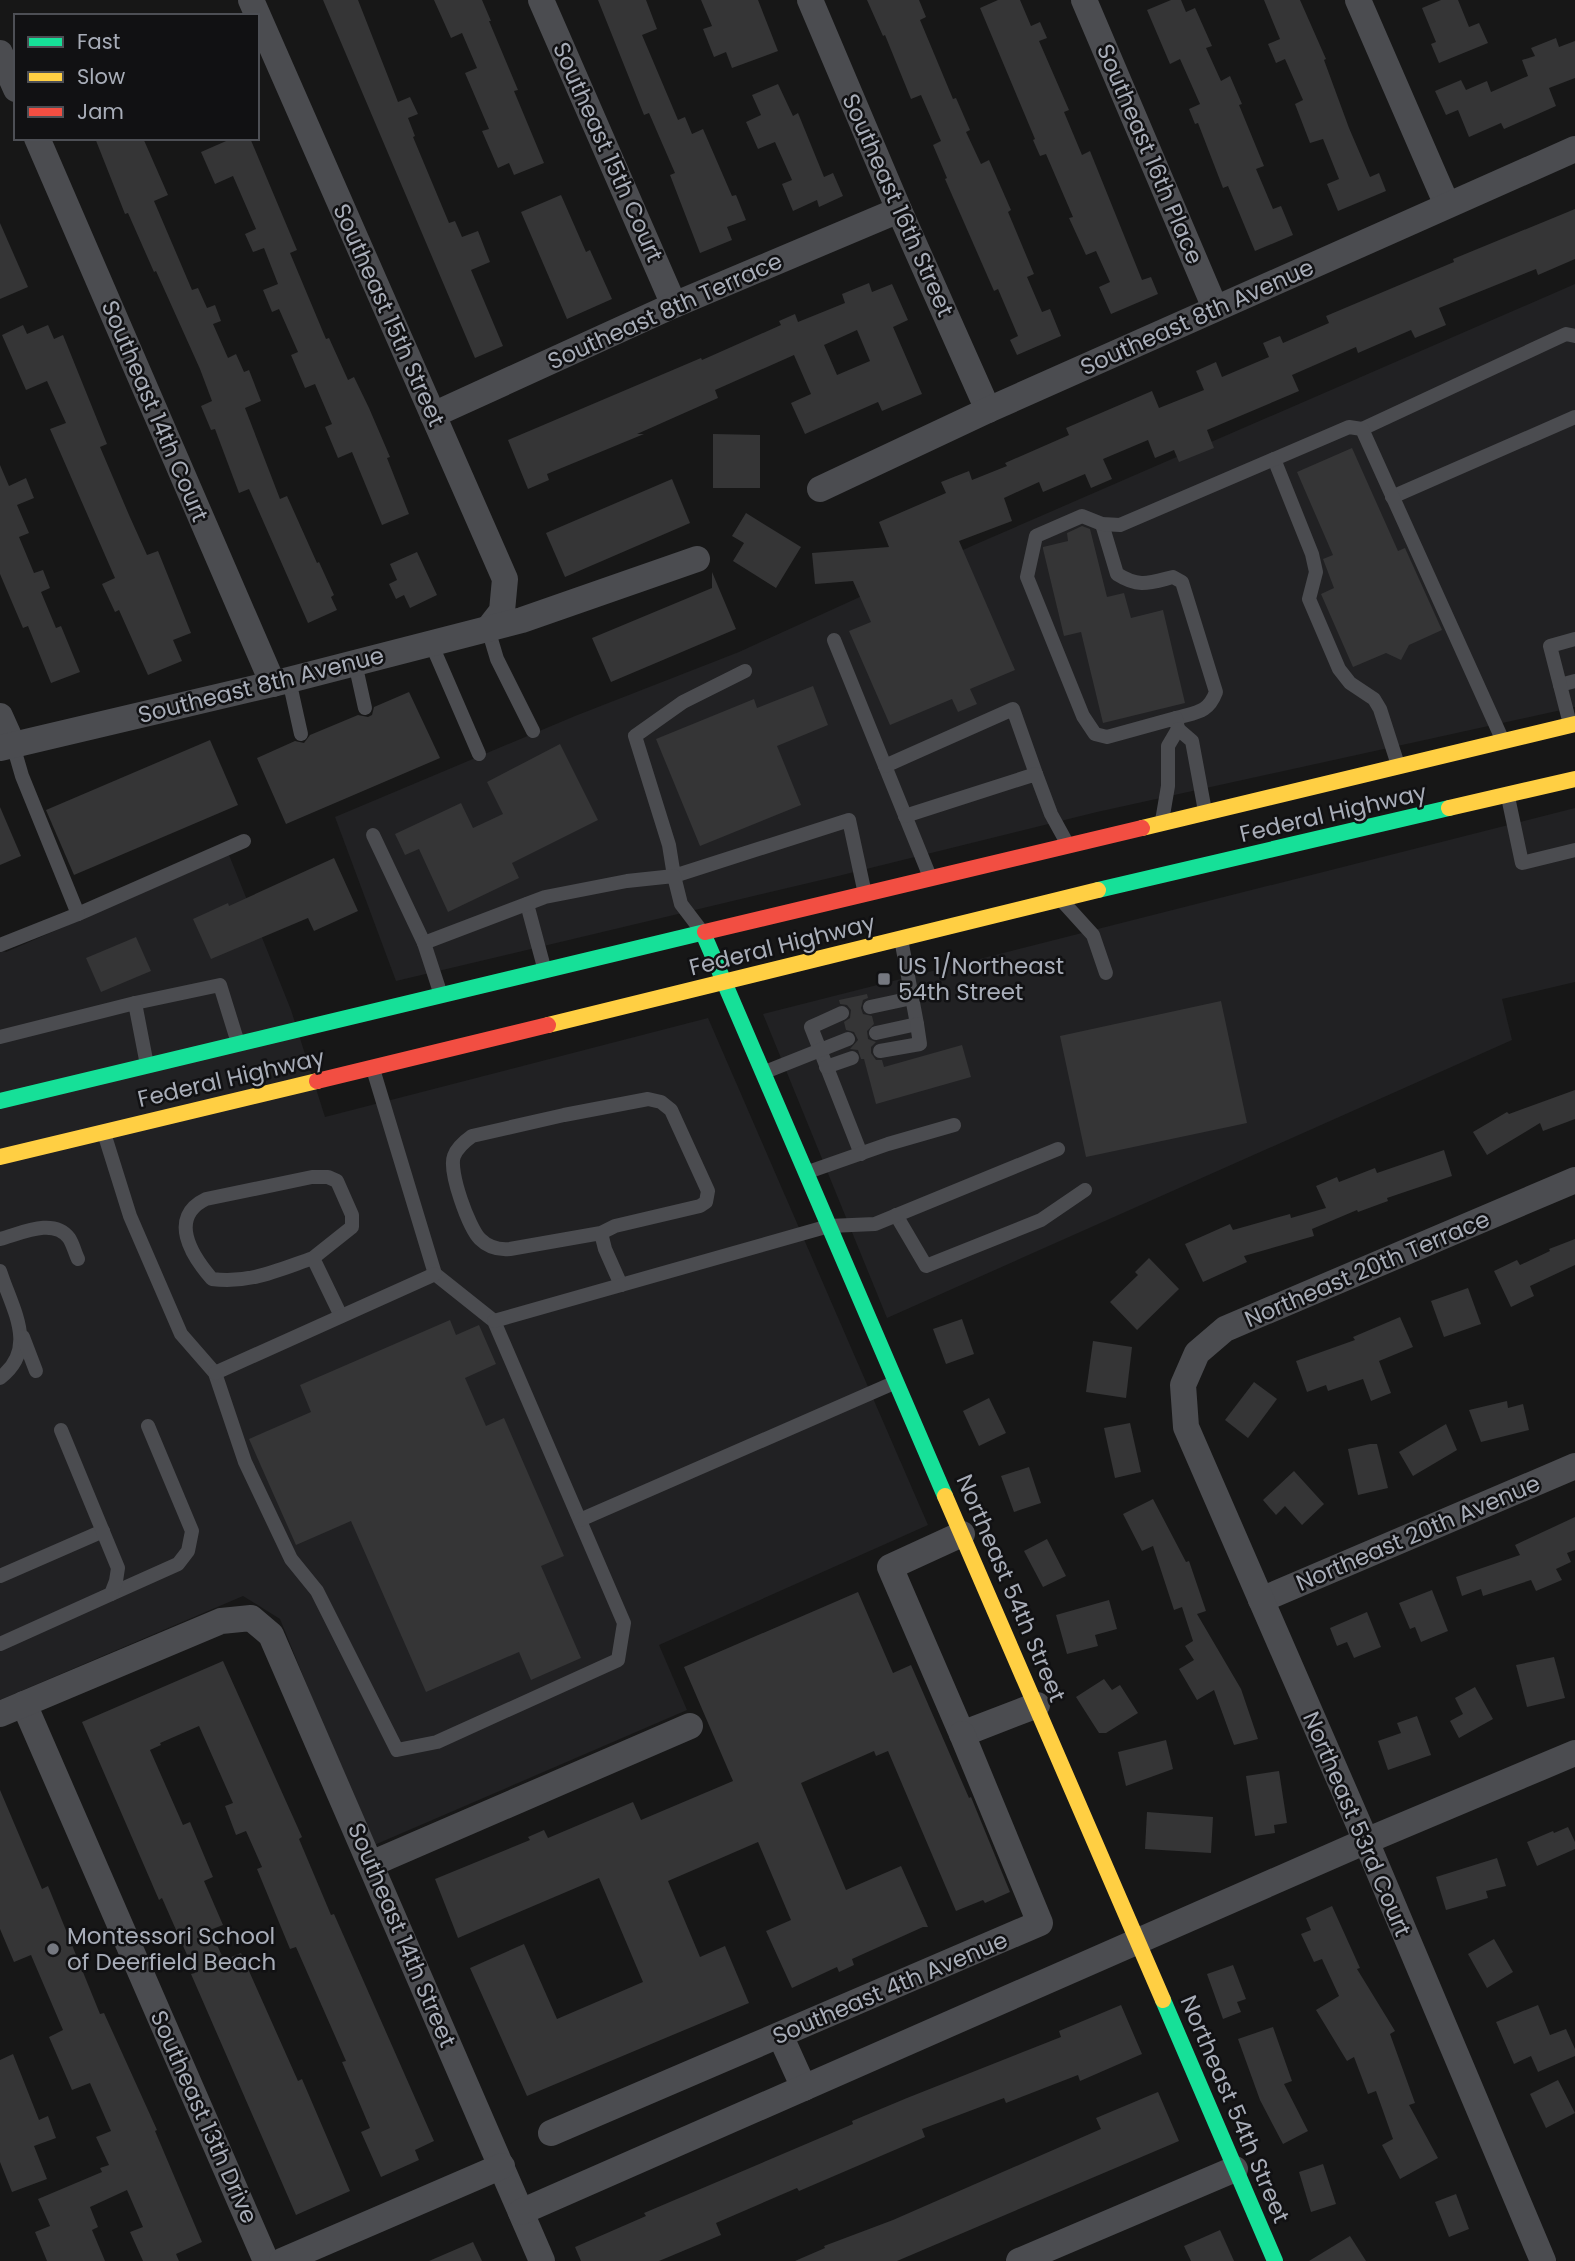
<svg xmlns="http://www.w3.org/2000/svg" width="1575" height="2261" viewBox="0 0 1575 2261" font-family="Poppins,sans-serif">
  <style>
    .built { fill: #212123 }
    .building { fill: #353536; fill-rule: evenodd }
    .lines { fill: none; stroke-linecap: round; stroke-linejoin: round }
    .lane { stroke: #4b4c50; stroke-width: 14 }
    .street { stroke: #4b4c50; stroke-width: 26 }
    .fast { stroke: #16e098; stroke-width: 16 }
    .slow { stroke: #ffcf43; stroke-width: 16 }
    .jam { stroke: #f24e42; stroke-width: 16 }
    .poi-dot { fill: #757880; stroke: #111113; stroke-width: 2.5 }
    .labels { text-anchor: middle; stroke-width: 5; stroke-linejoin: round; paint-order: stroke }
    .street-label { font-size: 23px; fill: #a8adb8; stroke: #111113 }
    .poi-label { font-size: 23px; fill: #a8adb8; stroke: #111113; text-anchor: start }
  </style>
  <rect width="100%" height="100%" fill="#171717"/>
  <!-- built -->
  <g class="built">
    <polygon points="1575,284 1575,707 1097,812 834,877 396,981 335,817 575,716 739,652 974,545"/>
    <polygon points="1575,808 1575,982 1502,999 1512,1040 887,1318 763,1014"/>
    <polygon points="229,855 291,1010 325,1117 708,1018 928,1525 659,1645 687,1710 372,1846 280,1619 243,1596 0,1700 0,950 6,952"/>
  </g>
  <!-- building -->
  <g class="building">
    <polygon points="323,0 358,0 398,102 410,97 418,114 408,118 415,136 413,137 449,223 455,221 462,237 478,231 490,262 471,270 503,346 475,358"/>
    <polygon points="434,0 482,0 491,21 489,21 518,90 514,91 544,163 514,175 509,163 498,168 482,131 489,129 465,73 477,68 462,33 451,38"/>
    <polygon points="598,0 646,0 657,29 642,35 678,120 685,117 692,134 703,129 732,196 736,195 746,220 727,227 732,240 700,253 670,175 675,173 649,113 644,115"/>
    <polygon points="701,0 758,0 778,51 732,68 726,52 714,57 703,29 712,26"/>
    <polygon points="867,0 919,0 926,17 920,20 953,99 956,98 970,130 966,132 981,164 989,160 1011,210 1008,212 1034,274 1027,277 1042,312 1050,309 1061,336 1017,355 1010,340 1018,336 998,289 994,291 945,179 947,178 933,145 941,141 921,95 911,99 885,35 883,36"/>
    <polygon points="998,0 1020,0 1031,26 1040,22 1047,38 1039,41 1069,110 1064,112 1082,155 1090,151 1142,280 1151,277 1158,294 1111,314 1099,287 1110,282 1096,251 1086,255 1069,218 1073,217 1046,154 1040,156 1033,140 1035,139 980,8"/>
    <polygon points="1171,0 1181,0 1186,12 1195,8 1212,46 1206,48 1221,81 1230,76 1242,104 1239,105 1264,166 1256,169 1273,209 1281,206 1293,235 1255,251 1228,186 1223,188 1198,123 1195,124 1189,109 1200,104 1180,59 1170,64 1147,10"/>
    <polygon points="1264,0 1300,0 1326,59 1324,60 1349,128 1370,177 1379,173 1386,191 1338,211 1327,184 1339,179 1323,139 1310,143 1295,104 1303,100 1285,59 1276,63 1268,44 1280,39"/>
    <polygon points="1441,0 1458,0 1469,27 1479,23 1488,43 1439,63 1431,44 1436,42 1422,8"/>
    <polygon points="1556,38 1559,47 1575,41 1575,78 1549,88 1556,106 1504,129 1501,123 1469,137 1458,110 1446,115 1435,91 1461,80 1466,90 1487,81 1491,92 1528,76 1522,60 1535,56 1531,48"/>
    <polygon points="778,84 793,116 798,113 824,177 833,173 843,196 819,207 817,200 793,211 782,184 792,180 775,142 758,149 746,122 761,115 752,95"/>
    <polygon points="95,138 143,138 168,195 154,201 192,290 198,288 207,308 215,305 221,321 213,324 228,358 236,354 244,372 249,370 261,401 245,408 280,499 287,496 317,563 319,562 334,595 331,597 337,610 308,623 249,489 239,493 215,429 211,430 201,406 212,401 200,369 156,271 154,272 128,213 125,214"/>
    <polygon points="233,138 250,138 297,250 290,253 326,339 329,338 348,380 354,377 369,408 390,457 387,458 409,514 382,525 352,452 338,458 325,427 332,424 315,384 305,388 291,355 298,352 279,309 272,312 263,290 278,284 264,248 253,252 245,234 256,229 233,176 215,184 201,152"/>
    <polygon points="561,195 586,252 590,250 612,299 567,319 521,212"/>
    <polygon points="1575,209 1575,259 1538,275 1536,269 1439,308 1446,325 1415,338 1411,330 1358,353 1356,347 1292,375 1299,391 1207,430 1214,448 1179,462 1174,450 1155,458 1148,440 1103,459 1112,479 1091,488 1085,474 1043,492 1039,482 1004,498 1012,521 959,541 1015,670 970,689 977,704 958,712 952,699 890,725 849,631 871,622 853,581 815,584 812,553 889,547 879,522 946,493 941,482 969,471 972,480 1007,466 1005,463 1069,435 1066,428 1152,391 1159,408 1204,390 1196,371 1216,362 1222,377 1269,357 1263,343 1280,336 1283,343 1329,323 1326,316 1454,262 1453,259"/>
    <polygon points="0,223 28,287 0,299"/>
    <path d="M 869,283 L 872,292 L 892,284 L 908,320 L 893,327 L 922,394 L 882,411 L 878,402 L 805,434 L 791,403 L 811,394 L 794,355 L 715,390 L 718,398 L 637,434 L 644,434 L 547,474 L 549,480 L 528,489 L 508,440 L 701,358 L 702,360 L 781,325 L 779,321 L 795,314 L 798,322 L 845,303 L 842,294 ZM 857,330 L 870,361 L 837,375 L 824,345 Z"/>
    <polygon points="23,325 27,334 48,325 54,339 63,335 107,444 100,447 129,515 147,555 158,551 191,633 173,640 182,661 148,675 119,610 115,612 102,584 115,578 50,429 66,423 47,381 26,390 2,335"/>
    <polygon points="713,434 760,435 760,488 713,488"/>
    <polygon points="1352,448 1398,551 1405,548 1442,630 1409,645 1401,660 1386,653 1353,667 1321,594 1334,588 1323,559 1333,555 1297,472"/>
    <polygon points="0,465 9,486 26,478 34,498 17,505 29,533 19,537 34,573 43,570 50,588 41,592 56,628 61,626 80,672 51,683 28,626 23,628 0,574"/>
    <polygon points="672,479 690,523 565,577 546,533"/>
    <polygon points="746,513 801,547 776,588 733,561 744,543 732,536"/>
    <polygon points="1082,526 1090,529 1107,597 1124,593 1131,618 1163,610 1185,703 1103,723 1081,632 1064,636 1043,549 1043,547 1068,541 1067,533"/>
    <polygon points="417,552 437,595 410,608 404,595 396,599 389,584 397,580 390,564"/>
    <polygon points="712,572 736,629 611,682 592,638 712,588"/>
    <polygon points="813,686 828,725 777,746 801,805 700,846 656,739 754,699 757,708"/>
    <polygon points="409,692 440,758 286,824 257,758 295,741 304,743 310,735 358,715 368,717 372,715 374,707"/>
    <polygon points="210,740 238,805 74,875 46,810"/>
    <polygon points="560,744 598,820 512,863 519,878 448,912 419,849 405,855 395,834 461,803 473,828 503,814 487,782"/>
    <polygon points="0,807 21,856 0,865"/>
    <polygon points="334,858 358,911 314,931 308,918 211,959 193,919 228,903 229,906"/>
    <polygon points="136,937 151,971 101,992 86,958"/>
    <polygon points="867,994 868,998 863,1000 861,1008 863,1014 872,1016 874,1024 867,1031 868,1039 876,1042 871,1047 871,1053 876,1060 882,1060 884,1067 962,1045 971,1077 876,1104 864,1059 861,1059 858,1050 850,1049 858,1040 854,1032 846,1030 844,1022 850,1018 851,1010 847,1005 840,1004 839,1000"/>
    <polygon points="1221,1001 1247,1123 1086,1157 1060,1036"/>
    <polygon points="1575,1090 1575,1119 1543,1131 1540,1123 1487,1155 1473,1132 1507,1112 1509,1114"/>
    <polygon points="1444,1150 1452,1176 1387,1198 1388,1201 1358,1212 1357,1210 1312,1229 1314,1236 1244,1256 1247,1262 1203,1282 1185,1244 1230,1224 1233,1230 1290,1214 1291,1218 1326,1208 1316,1186 1337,1177 1339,1182 1375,1168 1377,1173"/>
    <polygon points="1575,1239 1575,1265 1530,1286 1534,1296 1511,1307 1494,1271 1517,1260 1520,1265 1550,1251 1549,1249"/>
    <polygon points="1149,1258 1179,1289 1137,1330 1110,1302 1138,1275 1135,1272"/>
    <polygon points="1468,1288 1481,1324 1444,1337 1431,1301"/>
    <polygon points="1400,1317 1413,1347 1379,1361 1391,1393 1371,1401 1363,1379 1328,1391 1326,1385 1307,1392 1296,1361 1355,1340 1353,1337"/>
    <polygon points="962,1319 974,1354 946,1364 933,1329"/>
    <polygon points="450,1320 456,1335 479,1325 496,1364 465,1378 486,1426 504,1418 564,1556 541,1566 581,1658 531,1680 519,1652 426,1692 351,1521 296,1545 249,1439 311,1412 300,1385"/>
    <polygon points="1093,1341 1132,1347 1126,1398 1086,1392"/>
    <polygon points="1254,1382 1277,1399 1248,1438 1225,1420"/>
    <polygon points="989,1398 1006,1433 979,1446 963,1411"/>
    <polygon points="1507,1401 1508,1408 1523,1404 1529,1430 1481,1442 1469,1410"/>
    <polygon points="1130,1423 1141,1472 1115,1478 1104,1428"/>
    <polygon points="1446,1424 1457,1450 1413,1476 1399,1452"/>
    <polygon points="1370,1444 1377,1444 1388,1488 1358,1495 1348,1449"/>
    <polygon points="1029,1467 1041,1503 1014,1512 1001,1476"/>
    <polygon points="1294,1471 1324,1504 1302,1525 1285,1506 1276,1515 1263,1500"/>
    <polygon points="1153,1499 1186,1562 1189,1561 1206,1611 1197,1614 1241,1689 1258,1739 1234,1745 1214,1690 1197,1700 1179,1669 1194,1660 1185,1646 1193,1641 1182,1607 1174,1610 1153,1546 1142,1551 1123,1514"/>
    <polygon points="1575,1517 1575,1550 1567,1553 1571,1562 1556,1569 1562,1580 1536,1591 1531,1580 1483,1596 1481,1589 1462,1596 1456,1577 1520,1555 1515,1545"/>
    <polygon points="1047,1539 1066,1576 1043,1587 1024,1551"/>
    <polygon points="1432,1590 1448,1631 1421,1642 1415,1627 1410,1629 1399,1603"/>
    <polygon points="858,1592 893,1673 911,1665 969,1798 971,1797 1010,1892 985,1903 983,1900 956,1911 888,1751 876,1756 874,1751 801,1783 846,1890 901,1866 928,1927 923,1927 852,1959 854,1965 839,1972 837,1967 792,1988 766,1931 791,1920 758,1842 668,1881 700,1957 725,1946 749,2003 527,2096 470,1968 524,1944 557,2019 643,1982 599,1878 458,1938 435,1879 530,1840 528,1837 544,1830 548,1838 633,1802 641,1820 733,1781 684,1667"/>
    <polygon points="1109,1600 1117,1629 1095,1635 1098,1646 1067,1654 1056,1615"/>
    <polygon points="1367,1612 1381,1647 1354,1658 1347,1642 1337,1646 1330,1628"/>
    <polygon points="1554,1657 1565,1698 1527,1707 1516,1665"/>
    <polygon points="223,1661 302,1837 299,1839 331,1915 334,1914 434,2141 415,2150 419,2160 381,2177 361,2132 370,2128 342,2062 346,2061 296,1947 290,1949 257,1869 262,1867 246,1831 236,1835 225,1806 233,1803 199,1726 160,1743 161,1745 150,1750 183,1825 190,1822 213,1877 204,1881 223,1925 210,1930 224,1960 241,1953 298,2081 302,2079 350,2191 296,2215 191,1974 195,1973 162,1898 159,1900 82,1722"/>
    <polygon points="1104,1679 1112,1690 1120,1685 1138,1713 1106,1733 1099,1733 1076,1697"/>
    <polygon points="1475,1687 1493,1719 1459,1738 1450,1721 1463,1714 1455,1698"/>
    <polygon points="1417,1716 1431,1755 1388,1770 1378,1741 1401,1733 1397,1723"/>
    <polygon points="1166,1740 1173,1769 1126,1786 1118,1752"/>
    <polygon points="1279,1771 1287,1823 1274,1825 1275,1833 1255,1836 1246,1776"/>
    <polygon points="0,1790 42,1889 48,1886 100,2014 104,2013 157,2130 155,2131 202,2242 176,2254 179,2261 143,2261 130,2232 143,2227 127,2190 90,2207 98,2227 92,2230 105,2261 47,2261 35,2232 50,2226 38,2199 102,2172 100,2168 109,2165 96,2137 111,2131 90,2083 72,2090 49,2037 63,2030 31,1955 14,1962 0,1929"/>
    <polygon points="1147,1812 1213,1817 1211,1853 1145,1849"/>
    <polygon points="1568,1827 1575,1842 1575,1849 1537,1866 1527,1842 1553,1831 1554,1833"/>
    <polygon points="1497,1858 1506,1886 1486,1891 1488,1898 1446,1910 1436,1877"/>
    <polygon points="1332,1906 1360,1968 1357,1969 1395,2031 1390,2034 1415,2103 1409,2105 1438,2158 1400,2179 1382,2145 1393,2139 1376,2091 1368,2094 1354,2057 1347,2061 1316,2010 1339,1996 1322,1959 1314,1962 1301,1934 1311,1930 1306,1918"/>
    <polygon points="1494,1939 1513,1972 1487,1988 1468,1954"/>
    <polygon points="1233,1965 1246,1999 1237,2002 1241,2012 1223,2019 1207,1974"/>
    <polygon points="1121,2005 1142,2054 1080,2081 1078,2075 1006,2103 1004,2098 922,2129 925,2137 799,2191 797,2188 716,2223 721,2235 659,2261 581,2261 575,2247 646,2216 644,2213 853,2124 852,2121 907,2098 1061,2037 1059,2031"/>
    <polygon points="1538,2005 1550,2035 1566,2029 1575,2049 1575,2056 1538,2072 1531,2056 1514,2064 1496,2022"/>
    <polygon points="1273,2027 1292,2081 1284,2084 1308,2131 1283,2144 1260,2100 1238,2039"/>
    <polygon points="13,2054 39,2120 48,2116 56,2138 34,2146 47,2179 12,2192 0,2162 0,2060"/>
    <polygon points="1558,2080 1575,2113 1546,2128 1530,2094"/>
    <polygon points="1158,2092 1179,2141 897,2261 795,2261 825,2248 824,2246 893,2220 1101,2129 1096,2118"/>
    <polygon points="1323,2164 1336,2204 1311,2212 1299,2172"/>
    <polygon points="1456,2194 1469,2229 1449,2237 1435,2202"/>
    <polygon points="1220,2230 1234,2261 1191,2261 1184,2246"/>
    <polygon points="1350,2236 1366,2261 1309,2261"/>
    <polygon points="473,2242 482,2261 429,2261"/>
  </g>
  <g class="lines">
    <!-- lane -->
    <g class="lane">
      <polyline points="1362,429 1566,334 1575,336"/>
      <polyline points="1274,459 1312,554 1316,572 1309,599 1339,669 1350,683 1374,699 1380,709 1398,765"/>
      <polyline points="1392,497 1575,417"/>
      <path d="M 1102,524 L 1117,574 C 1139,588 1149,583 1173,577 L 1182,582 L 1216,692 C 1208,713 1197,712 1176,718"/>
      <polyline points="488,629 497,659 533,731"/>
      <polyline points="834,640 930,877"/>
      <polyline points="431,643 479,754"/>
      <polyline points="355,663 365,708"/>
      <polyline points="745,671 683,702 635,736 669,845 674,876 849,820 865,894"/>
      <polyline points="289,680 301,734"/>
      <polyline points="1560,685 1575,681"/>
      <polyline points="1570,724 1550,646 1575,639"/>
      <polyline points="1178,729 1176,718 1107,737 1095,734 1083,716 1027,577 1036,536 1082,516 1102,524 1120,525 1349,427 1362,429 1503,741"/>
      <polyline points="885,766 1013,709 1036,774"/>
      <polyline points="1508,797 1522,863 1575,850"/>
      <polyline points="905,816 1036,774 1051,814 1068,845"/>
      <polyline points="1162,821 1168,786 1168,746 1178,729 1192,741 1205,811"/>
      <polyline points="373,835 424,943"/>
      <polyline points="1064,903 1093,935 1106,973"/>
      <polyline points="527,904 545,971"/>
      <polyline points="78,914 244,841"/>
      <polyline points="0,945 78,914 22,776 13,745"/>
      <polyline points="441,995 424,943 545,897 627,881 674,876 681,904 700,929"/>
      <polyline points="135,1003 220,985 238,1043"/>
      <polyline points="870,1007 912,998"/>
      <polyline points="842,1013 811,1027 861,1154"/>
      <polyline points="876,1033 917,1024 901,939"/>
      <polyline points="0,1037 135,1003 147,1065"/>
      <polyline points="880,1051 920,1044 917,1024"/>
      <polyline points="826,1067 852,1058"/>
      <polyline points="765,1072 848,1039"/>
      <polyline points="104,1133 130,1216 181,1334 215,1373 245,1462 291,1559 317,1591 397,1750 437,1742 618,1660 624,1623 494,1321 435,1274 373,1069"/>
      <polyline points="808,1172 888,1144 954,1125"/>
      <polyline points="896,1215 926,1266 1041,1220 1085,1190"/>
      <path d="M 601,1233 L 510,1249 C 499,1250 489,1248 480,1239 C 469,1228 448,1171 454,1156 C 457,1148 465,1141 472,1136 L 564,1115 L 648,1099 L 661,1102 L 671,1110 L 708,1191 L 706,1202 L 700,1206 L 615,1226 L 601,1233 L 605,1249 L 621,1285"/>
      <path d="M 0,1239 C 20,1234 53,1217 69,1238 C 73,1244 75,1253 78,1259"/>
      <path d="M 313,1258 C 278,1270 249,1284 212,1279 C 191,1255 168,1217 206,1199 L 312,1177 L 328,1177 L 337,1181 L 352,1215 L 352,1227 L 313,1258 L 341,1316"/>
      <path d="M 0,1271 C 12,1309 39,1348 0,1378"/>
      <polyline points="494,1321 829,1226 875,1224 1058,1149"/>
      <polyline points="23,1337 36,1371"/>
      <polyline points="215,1373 435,1274"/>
      <polyline points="580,1520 896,1382"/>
      <polyline points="0,1576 103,1531"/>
      <polyline points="111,1594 178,1564 188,1551 192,1531 148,1426"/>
      <polyline points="0,1644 111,1594 116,1581 118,1568 61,1430"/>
    </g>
    <!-- street -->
    <g class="street">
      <polyline points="251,0 505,579 502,611 488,629"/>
      <polyline points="541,0 674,305"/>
      <polyline points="810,0 899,210 988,410"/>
      <polyline points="1084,0 1215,308"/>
      <polyline points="1358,0 1447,205"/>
      <polyline points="0,53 16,89"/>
      <polyline points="37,138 273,684"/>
      <polyline points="433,415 674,305 899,210"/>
      <polyline points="820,489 988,410 1575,149"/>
      <polyline points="0,716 13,745"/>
      <polyline points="0,748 289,680 522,620 697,559"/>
      <polyline points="962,1534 890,1567 962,1734 1037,1705"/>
      <polyline points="1261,1600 1575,1466"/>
      <polyline points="24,1704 266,2261"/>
      <polyline points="0,1714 221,1621 251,1618 271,1635 542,2261"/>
      <polyline points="371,1864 690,1726"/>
      <polyline points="780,2035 804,2088"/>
      <polyline points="551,2133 1040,1923 962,1734"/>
      <polyline points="521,2212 1366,1841 1575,1753"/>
      <polyline points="282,2261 502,2166"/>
      <polyline points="1019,2261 1235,2169"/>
      <polyline points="1543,2261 1366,1841 1186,1427 1183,1385 1197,1353 1225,1329 1575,1180"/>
    </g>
    <!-- fast -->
    <g class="fast">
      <polyline points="1098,890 1449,808"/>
      <polyline points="703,933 945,1496"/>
      <polyline points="0,1101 705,932"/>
      <polyline points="1163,2000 1275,2261"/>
    </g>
    <!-- slow -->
    <g class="slow">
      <polyline points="1449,808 1575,779"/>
      <polyline points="1142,828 1575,724"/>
      <polyline points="548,1025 1098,890"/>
      <polyline points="0,1157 317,1081"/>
      <polyline points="945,1496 1163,2000"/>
    </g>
    <!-- jam -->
    <g class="jam">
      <polyline points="705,932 1142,828"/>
      <polyline points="317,1081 548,1025"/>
    </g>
  </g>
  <!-- markers -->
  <g class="poi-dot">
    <rect x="877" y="972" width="14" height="14" rx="3.5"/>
    <circle cx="53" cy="1949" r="7"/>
  </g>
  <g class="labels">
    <!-- street labels -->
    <g class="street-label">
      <text transform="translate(608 152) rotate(66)" y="8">Southeast 15th Court</text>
      <text transform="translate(1150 154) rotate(67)" y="8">Southeast 16th Place</text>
      <text transform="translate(898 205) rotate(66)" y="8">Southeast 16th Street</text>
      <text transform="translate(665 311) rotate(-24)" y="8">Southeast 8th Terrace</text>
      <text transform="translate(389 315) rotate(66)" y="8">Southeast 15th Street</text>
      <text transform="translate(1197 317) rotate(-24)" y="8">Southeast 8th Avenue</text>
      <text transform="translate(155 411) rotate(67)" y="8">Southeast 14th Court</text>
      <text transform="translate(261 685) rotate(-14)" y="8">Southeast 8th Avenue</text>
      <text transform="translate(1333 813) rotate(-13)" y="8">Federal Highway</text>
      <text transform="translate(782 945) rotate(-14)" y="8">Federal Highway</text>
      <text transform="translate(231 1078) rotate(-13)" y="8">Federal Highway</text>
      <text transform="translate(1367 1269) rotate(-23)" y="8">Northeast 20th Terrace</text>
      <text transform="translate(1418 1533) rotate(-23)" y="8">Northeast 20th Avenue</text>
      <text transform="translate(1011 1588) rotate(67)" y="8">Northeast 54th Street</text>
      <text transform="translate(1357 1824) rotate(67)" y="8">Northeast 53rd Court</text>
      <text transform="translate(402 1935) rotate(67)" y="8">Southeast 14th Street</text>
      <text transform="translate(890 1988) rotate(-23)" y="8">Southeast 4th Avenue</text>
      <text transform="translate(1235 2109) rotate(67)" y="8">Northeast 54th Street</text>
      <text transform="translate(204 2117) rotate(66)" y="8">Southeast 13th Drive</text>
    </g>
    <!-- poi labels -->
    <g class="poi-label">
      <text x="898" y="974">US 1/Northeast<tspan x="898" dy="26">54th Street</tspan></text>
      <text x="67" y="1944">Montessori School<tspan x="67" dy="26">of Deerfield Beach</tspan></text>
    </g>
  </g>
  <!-- legend -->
  <rect x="14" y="14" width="245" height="126" fill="#111113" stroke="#4d4f55" stroke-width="2"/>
  <rect x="28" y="37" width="35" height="10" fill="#16e098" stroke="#4d4f55" stroke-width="2"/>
  <text x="77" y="49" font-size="21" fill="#a8adb8">Fast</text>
  <rect x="28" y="72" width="35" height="10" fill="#ffcf43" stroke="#4d4f55" stroke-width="2"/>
  <text x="77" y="84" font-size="21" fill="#a8adb8">Slow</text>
  <rect x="28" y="107" width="35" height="10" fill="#f24e42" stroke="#4d4f55" stroke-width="2"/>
  <text x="77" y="119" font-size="21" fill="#a8adb8">Jam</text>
</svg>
